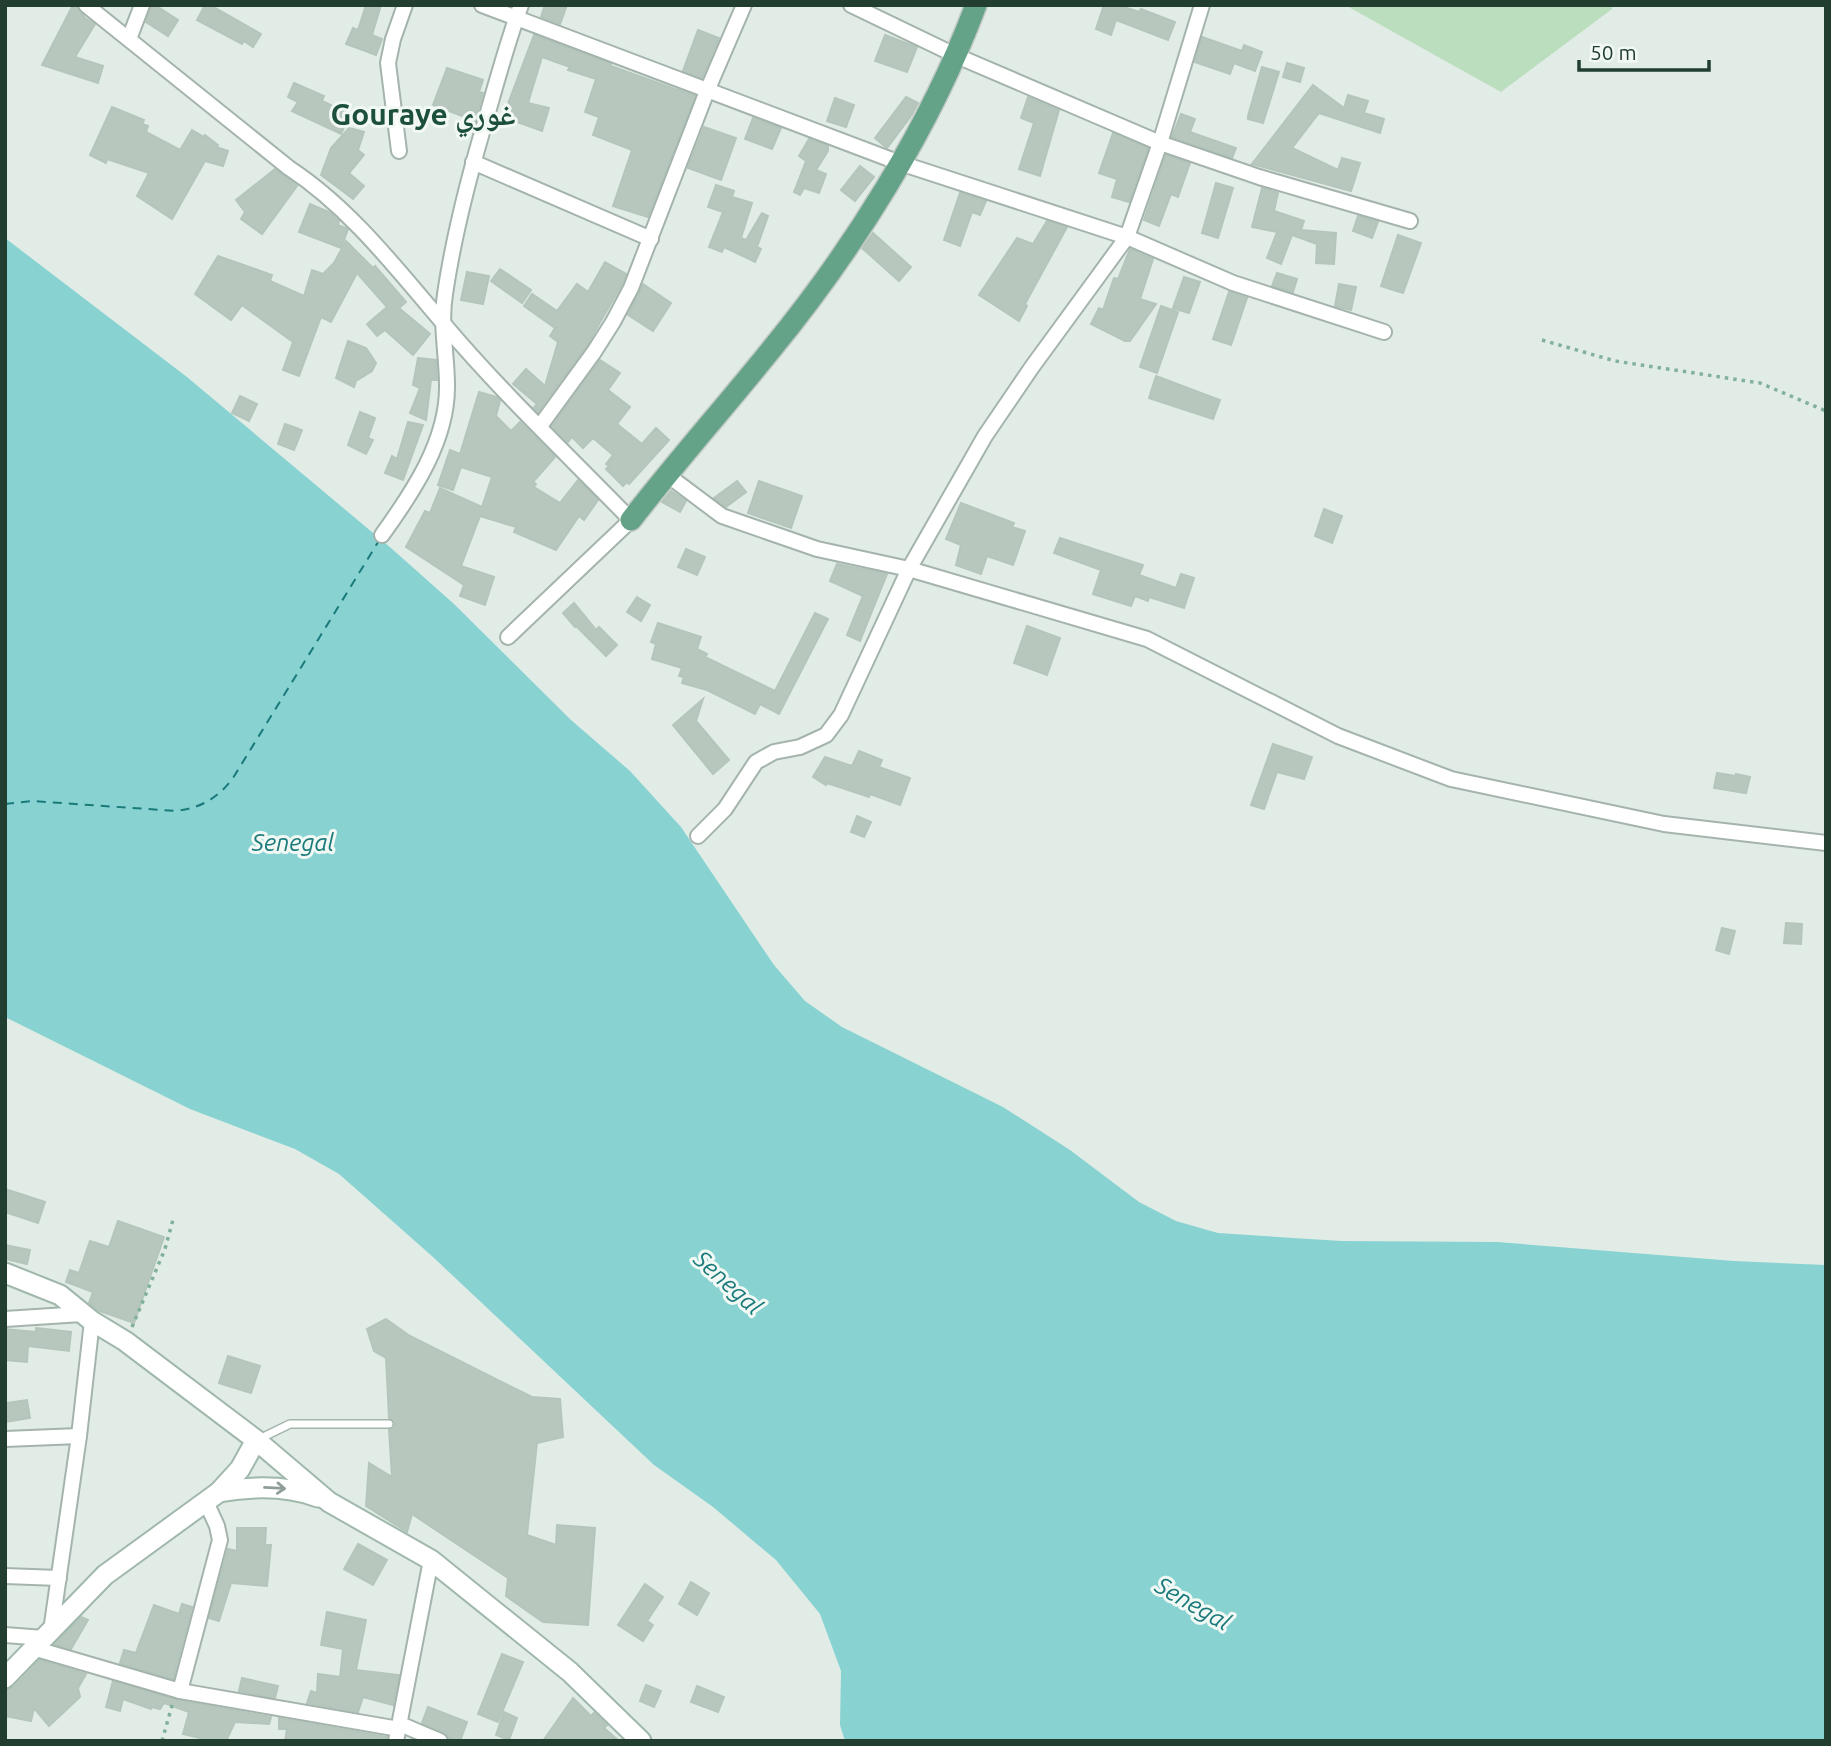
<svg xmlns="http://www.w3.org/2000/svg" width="1831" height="1746" viewBox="0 0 1831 1746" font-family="Ubuntu,'Noto Naskh Arabic',sans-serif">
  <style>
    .green { fill: #badebe }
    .water { fill: #88d3d2 }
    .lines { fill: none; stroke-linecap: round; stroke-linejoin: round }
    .ferry { stroke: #1a7a7b; stroke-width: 2; stroke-dasharray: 9 7; stroke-linecap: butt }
    .building { fill: #b7c7be; stroke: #b4c6bc; stroke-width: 2 }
    .lane-casing { stroke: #a4b4ac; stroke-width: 10 }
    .street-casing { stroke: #a4b4ac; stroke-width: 18 }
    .secondary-casing { stroke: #a0b8ac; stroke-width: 23 }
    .primary-casing { stroke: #c1c9c5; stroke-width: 24 }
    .path { stroke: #81b19a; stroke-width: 3.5; stroke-dasharray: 3.5 5; stroke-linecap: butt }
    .lane { stroke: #fff; stroke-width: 7 }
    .street { stroke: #fff; stroke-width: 14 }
    .secondary { stroke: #fff; stroke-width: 19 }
    .primary { stroke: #65a389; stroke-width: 21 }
    .oneway { stroke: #909e98 }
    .labels { text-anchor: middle; stroke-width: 6; stroke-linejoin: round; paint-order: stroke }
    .water-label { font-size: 24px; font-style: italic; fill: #1a7a7b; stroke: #f2f9f4 }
    .district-label { font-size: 30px; font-weight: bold; fill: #1d503b; stroke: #f2f9f4 }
  </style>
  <rect width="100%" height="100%" fill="#e2ece6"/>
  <!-- green -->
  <polygon class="green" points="1345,5 1613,5 1612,9 1501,92"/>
  <!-- water -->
  <polygon class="water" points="5,238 187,377 391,548 454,604 571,720 630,771 681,827 774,965 805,1001 842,1027 1003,1107 1070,1150 1139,1202 1176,1221 1218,1233 1341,1241 1497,1242 1734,1261 1826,1265 1826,1741 845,1741 840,1725 841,1671 820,1614 776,1560 713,1507 654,1465 433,1257 339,1174 295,1149 190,1109 5,1017"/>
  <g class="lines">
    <!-- ferry -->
    <path class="ferry" d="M 5,804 L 32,801 L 176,811 C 201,808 218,798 233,778 L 380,539"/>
  </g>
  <!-- building -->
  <g class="building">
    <polygon points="73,5 77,5 85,18 95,24 75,57 103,66 98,83 42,65"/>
    <polygon points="151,5 155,5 178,20 168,36 146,22"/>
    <polygon points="205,5 210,5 261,34 253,47 244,41 242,44 197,20"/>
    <polygon points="366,5 381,5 372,35 382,39 376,55 346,44 353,28 358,30"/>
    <polygon points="545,5 567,5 560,24 541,17"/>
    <polygon points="1104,5 1118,5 1139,12 1141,9 1175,22 1168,40 1116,20 1111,35 1096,29"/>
    <polygon points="698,30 719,38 702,78 683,71"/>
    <polygon points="534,35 611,64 611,66 695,96 648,217 613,206 632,150 593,135 599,117 585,112 596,79 568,70 570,67 542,57 528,103 549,108 542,131 503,117"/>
    <polygon points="885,35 917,47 907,72 875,61"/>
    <polygon points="1202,37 1242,51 1244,45 1262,52 1255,71 1234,63 1230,74 1195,62"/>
    <polygon points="1287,63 1304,68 1300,82 1283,77"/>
    <polygon points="1262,67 1279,72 1263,123 1248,119 1248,116"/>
    <polygon points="447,68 483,80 479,92 483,93 475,121 433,105"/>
    <polygon points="294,83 324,96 322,101 350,114 341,134 292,111 298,102 288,97"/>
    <polygon points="1313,85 1344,108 1348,95 1368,101 1364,113 1384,119 1380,133 1319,113 1292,148 1338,170 1342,158 1360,163 1351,191 1252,164"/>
    <polygon points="906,97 918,103 911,116 887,148 875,138"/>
    <polygon points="1028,97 1059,110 1040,176 1019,169 1034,123 1021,118"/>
    <polygon points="835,98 854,105 846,127 827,121"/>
    <polygon points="112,107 144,120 142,124 148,126 146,132 180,150 192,130 204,137 205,135 218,145 216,147 228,151 223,166 205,161 172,219 137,196 149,173 107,159 106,163 90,155"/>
    <polygon points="1181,114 1195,119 1190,132 1236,148 1232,158 1172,137"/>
    <polygon points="753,118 781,128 772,149 745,139"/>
    <polygon points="704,127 736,138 721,180 688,168"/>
    <polygon points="349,128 364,132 358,150 364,155 349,173 364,186 353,199 321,175 331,148"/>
    <polygon points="1113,133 1148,148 1129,202 1112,197 1117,179 1099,173"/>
    <polygon points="809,139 828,146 828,151 816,170 826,174 819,193 804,188 800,195 794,192 806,161 799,156"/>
    <polygon points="1166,155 1190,163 1178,197 1171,194 1159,226 1144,220"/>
    <polygon points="860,166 874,177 855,201 841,190"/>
    <polygon points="275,169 297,186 262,234 241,219 245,212 236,200"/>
    <polygon points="1216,183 1233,188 1218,238 1202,233"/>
    <polygon points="716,185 734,191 732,197 752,203 741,238 746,240 762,213 768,216 757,247 761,249 755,262 724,247 722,252 709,247 723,212 708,207"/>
    <polygon points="1262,188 1278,193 1274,211 1304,221 1301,230 1336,233 1334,264 1316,263 1317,244 1292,235 1281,264 1267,258 1277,232 1252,227"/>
    <polygon points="960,193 986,201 980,215 972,212 960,246 944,240"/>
    <polygon points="310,204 329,212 339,221 338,225 348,229 341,248 299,232"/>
    <polygon points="1358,216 1378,222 1372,238 1353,231"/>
    <polygon points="1047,221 1067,227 1025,304 1027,306 1019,321 979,295 1017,238 1033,244"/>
    <polygon points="873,233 911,267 899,281 862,248"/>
    <polygon points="1398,235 1421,243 1403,293 1381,286"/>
    <polygon points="346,241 373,268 375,266 406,302 399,308 430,334 413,355 385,330 377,336 367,324 387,307 357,273 331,322 321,317 299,376 283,370 293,342 242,305 231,320 195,294 218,256 272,275 270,281 304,296 312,270 323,274 334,263"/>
    <polygon points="1130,249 1153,259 1140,299 1156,304 1130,341 1125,341 1091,324 1099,308 1103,310 1114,278 1118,279"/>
    <polygon points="605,262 626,274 622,284 586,347 538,412 534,408 538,409 535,406 537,404 513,384 526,369 545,386 558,342 550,336 555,328 524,306 532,294 557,311 577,284 588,292"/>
    <polygon points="500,269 531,290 522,303 491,281"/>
    <polygon points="467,272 489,276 483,304 461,300"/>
    <polygon points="1277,273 1297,279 1293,292 1272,286"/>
    <polygon points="1184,277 1200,282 1189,313 1173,308"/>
    <polygon points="643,284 671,303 653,331 628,315"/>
    <polygon points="1339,284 1356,287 1351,310 1335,306"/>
    <polygon points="1229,292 1247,298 1231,345 1213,339"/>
    <polygon points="1161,306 1178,312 1157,373 1140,367"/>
    <polygon points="348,341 366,348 376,363 372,371 356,381 354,387 336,378"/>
    <polygon points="418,358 436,360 437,380 431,380 426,420 410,413 420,388 413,385"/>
    <polygon points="600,360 620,373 608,390 630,407 617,424 642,444 656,428 669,440 629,484 627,482 623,486 606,469 609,466 606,464 613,455 593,438 583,448 572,437 568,442 552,426"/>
    <polygon points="1156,376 1220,400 1213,419 1149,398"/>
    <polygon points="479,392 497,397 500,401 496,416 511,431 520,422 555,457 533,482 536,484 534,487 560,503 578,480 598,500 584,520 579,516 556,550 514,532 516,527 480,516 461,566 494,577 485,605 460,596 464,585 406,547 425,511 430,513 440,488 482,507 492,477 461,467 453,490 438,485 450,450 460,454"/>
    <polygon points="240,396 257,404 249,421 232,413"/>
    <polygon points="360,412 375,418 368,438 373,440 366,454 348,445"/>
    <polygon points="408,422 423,425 403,480 385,473 392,456 397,459"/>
    <polygon points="285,424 302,430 294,450 278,444"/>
    <polygon points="737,481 746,492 726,507 714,498"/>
    <polygon points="759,481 802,496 791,528 748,513"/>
    <polygon points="671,491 686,501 680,512 662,502"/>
    <polygon points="961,503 1014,523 1012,527 1025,531 1013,565 987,556 981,574 956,565 961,545 946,539"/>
    <polygon points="1324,509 1342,516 1332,543 1315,536"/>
    <polygon points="1060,538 1143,565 1139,575 1176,588 1181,574 1194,578 1184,608 1149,597 1148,601 1135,596 1131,606 1093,594 1101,570 1054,553"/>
    <polygon points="686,549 705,557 697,575 678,567"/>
    <polygon points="837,564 887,574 860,641 847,635 863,596 830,581"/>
    <polygon points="637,597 650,605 641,621 627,612"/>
    <polygon points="574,603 596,630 599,627 617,645 606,656 576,626 575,627 563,613"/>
    <polygon points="815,613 828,619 779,714 760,704 755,714 707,690 682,683 684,677 679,676 682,668 652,659 656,644 651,642 658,623 701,637 697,649 707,654 705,657 775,691"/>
    <polygon points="1027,626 1060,638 1047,675 1014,663"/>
    <polygon points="703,699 696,721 729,760 713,774 673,725"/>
    <polygon points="1273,744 1312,757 1304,779 1277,772 1264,809 1251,805"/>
    <polygon points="859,751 882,760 879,767 910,778 900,805 870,794 869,797 827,783 826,785 813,777 825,757 852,766"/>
    <polygon points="1717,773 1736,776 1736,774 1750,777 1746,793 1714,788"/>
    <polygon points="857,816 871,822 864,837 851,832"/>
    <polygon points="1786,923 1802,924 1801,944 1784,943"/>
    <polygon points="1722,928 1735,931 1729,954 1716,950"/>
    <polygon points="5,1189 45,1202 38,1223 5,1212"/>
    <polygon points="118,1221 164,1237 134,1323 100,1311 89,1303 93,1292 66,1282 70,1270 79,1273 90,1241 109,1247"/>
    <polygon points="5,1245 30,1250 27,1264 5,1259"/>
    <polygon points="386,1319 410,1336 532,1397 560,1399 563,1437 537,1443 527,1535 556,1545 557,1525 595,1528 588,1625 543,1622 506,1596 508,1578 412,1514 407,1532 366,1506 369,1463 392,1477 389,1430 394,1428 395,1423 389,1418 386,1358 374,1351 367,1329"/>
    <polygon points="36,1328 71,1332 69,1351 28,1346 27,1362 5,1360 5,1329 36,1332"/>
    <polygon points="228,1356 260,1366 251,1393 219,1383"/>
    <polygon points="27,1400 30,1418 5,1422 5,1403"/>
    <polygon points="237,1528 266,1528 265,1545 271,1545 267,1586 231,1583 219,1621 209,1618 228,1549 237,1551"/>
    <polygon points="358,1544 387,1560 373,1585 344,1569"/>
    <polygon points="691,1582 709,1593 697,1615 679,1604"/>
    <polygon points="645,1584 663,1597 647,1621 653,1625 643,1641 618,1625"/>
    <polygon points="182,1604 192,1607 173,1679 120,1663 124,1650 136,1653 141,1639 147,1641 142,1637 154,1605 179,1614"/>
    <polygon points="327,1612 366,1620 356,1670 399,1675 393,1705 363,1697 358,1712 307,1703 311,1691 317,1693 318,1674 340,1677 343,1649 321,1645"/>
    <polygon points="81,1617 88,1620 71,1649 55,1644"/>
    <polygon points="502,1654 523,1662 498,1722 478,1714"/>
    <polygon points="40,1660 86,1674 78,1688 80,1697 49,1726 34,1708 31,1721 5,1716 5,1690 14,1687"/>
    <polygon points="242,1678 278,1686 275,1698 239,1691"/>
    <polygon points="113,1681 178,1700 271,1717 269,1724 235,1722 226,1741 199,1741 200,1738 183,1734 189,1712 164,1703 160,1709 152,1707 151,1709 123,1699 120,1711 106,1707"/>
    <polygon points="646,1685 661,1691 654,1707 640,1701"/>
    <polygon points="697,1686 724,1697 718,1712 691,1702"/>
    <polygon points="573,1698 591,1716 594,1713 607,1725 604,1728 619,1741 543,1741"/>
    <polygon points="428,1707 467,1722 460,1741 449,1739 444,1732 422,1723"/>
    <polygon points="504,1712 517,1718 509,1740 496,1735"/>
    <polygon points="279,1718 387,1737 387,1741 285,1741 287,1729 279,1729"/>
  </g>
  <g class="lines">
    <!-- lane casing -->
    <g class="lane-casing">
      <polyline id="lane" points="257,1440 290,1424 389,1424"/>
    </g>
    <!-- street casing -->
    <g class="street-casing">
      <g id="street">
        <path d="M 86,5 L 289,168 C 350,208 396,268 443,323 C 501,392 568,455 631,520 L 508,637"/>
        <polyline points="482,5 900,163 1127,237 1233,283 1384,332"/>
        <polyline points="851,5 957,56 1160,143 1259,177 1410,221"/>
        <polyline points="129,39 142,5"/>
        <polyline points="399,151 388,63 393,39 405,5"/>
        <polyline points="473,162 651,239"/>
        <polyline points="540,426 594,352 613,322 631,288 707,91 744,5"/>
        <polyline points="666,474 722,516 817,549 909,569 1147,639 1338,736 1451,779 1664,824 1826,843"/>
        <path d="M 382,535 C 413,492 448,440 447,385 C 447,355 440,325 445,294 C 454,233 470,172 488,112 C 498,77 508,40 521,5"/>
        <polyline points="698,836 725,809 756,762 774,752 800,747 826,735 841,715 909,569 985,436 1032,367 1127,237 1160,143 1202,5"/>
        <polyline points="5,1319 82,1314"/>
        <polyline points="5,1439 79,1436"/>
        <polyline points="5,1576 59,1578"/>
        <polyline points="51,1631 79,1436 92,1321"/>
        <polyline points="5,1635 44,1638"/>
        <polyline points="33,1648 180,1691 399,1729"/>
        <polyline points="180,1691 220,1540 217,1526 206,1502"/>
        <polyline points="400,1724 440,1741"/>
        <polyline points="396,1741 431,1560"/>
      </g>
    </g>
    <!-- secondary casing -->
    <g class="secondary-casing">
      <g id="secondary">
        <polyline points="5,1273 60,1295 92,1321 125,1341 256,1440 329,1502 431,1560 570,1672 641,1741"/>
        <path d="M 219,1492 C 252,1486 286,1485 318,1497"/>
        <polyline points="5,1678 105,1575 219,1492 240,1469 256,1440"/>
      </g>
    </g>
    <!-- primary casing -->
    <g class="primary-casing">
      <path id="primary" d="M 631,520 C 676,462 724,408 770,351 C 853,250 930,128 976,5"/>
    </g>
    <!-- path -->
    <g class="path">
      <polyline points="1542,340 1615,361 1760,383 1826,411"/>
      <polyline points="132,1327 165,1249 174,1216"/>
      <polyline points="162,1741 173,1702"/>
    </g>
    <!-- lane -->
    <use href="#lane" class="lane"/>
    <!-- street -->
    <use href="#street" class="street"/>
    <!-- secondary -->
    <use href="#secondary" class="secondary"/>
    <!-- primary -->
    <use href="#primary" class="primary"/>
  </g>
  <!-- one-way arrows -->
  <defs><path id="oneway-shaft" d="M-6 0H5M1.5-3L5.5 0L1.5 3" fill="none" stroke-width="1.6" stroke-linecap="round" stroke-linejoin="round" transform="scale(1.75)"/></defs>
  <use class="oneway" href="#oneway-shaft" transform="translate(275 1488) rotate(3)"/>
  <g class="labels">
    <!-- water labels -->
    <g class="water-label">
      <text x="293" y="851">Senegal</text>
      <text transform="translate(728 1283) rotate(42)" y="8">Senegal</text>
      <text transform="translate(1193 1604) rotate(30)" y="8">Senegal</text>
    </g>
    <!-- district labels -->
    <g class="district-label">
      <text x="423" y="125">Gouraye غوري</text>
    </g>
  </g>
  <!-- border -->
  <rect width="1831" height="1746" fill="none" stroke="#213e31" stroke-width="14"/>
  <!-- scale -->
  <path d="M1579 60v10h130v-10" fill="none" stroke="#213e31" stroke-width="3.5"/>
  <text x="1590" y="60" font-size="21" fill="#213e31" stroke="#f2f9f4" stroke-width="5" paint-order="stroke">50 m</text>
</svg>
